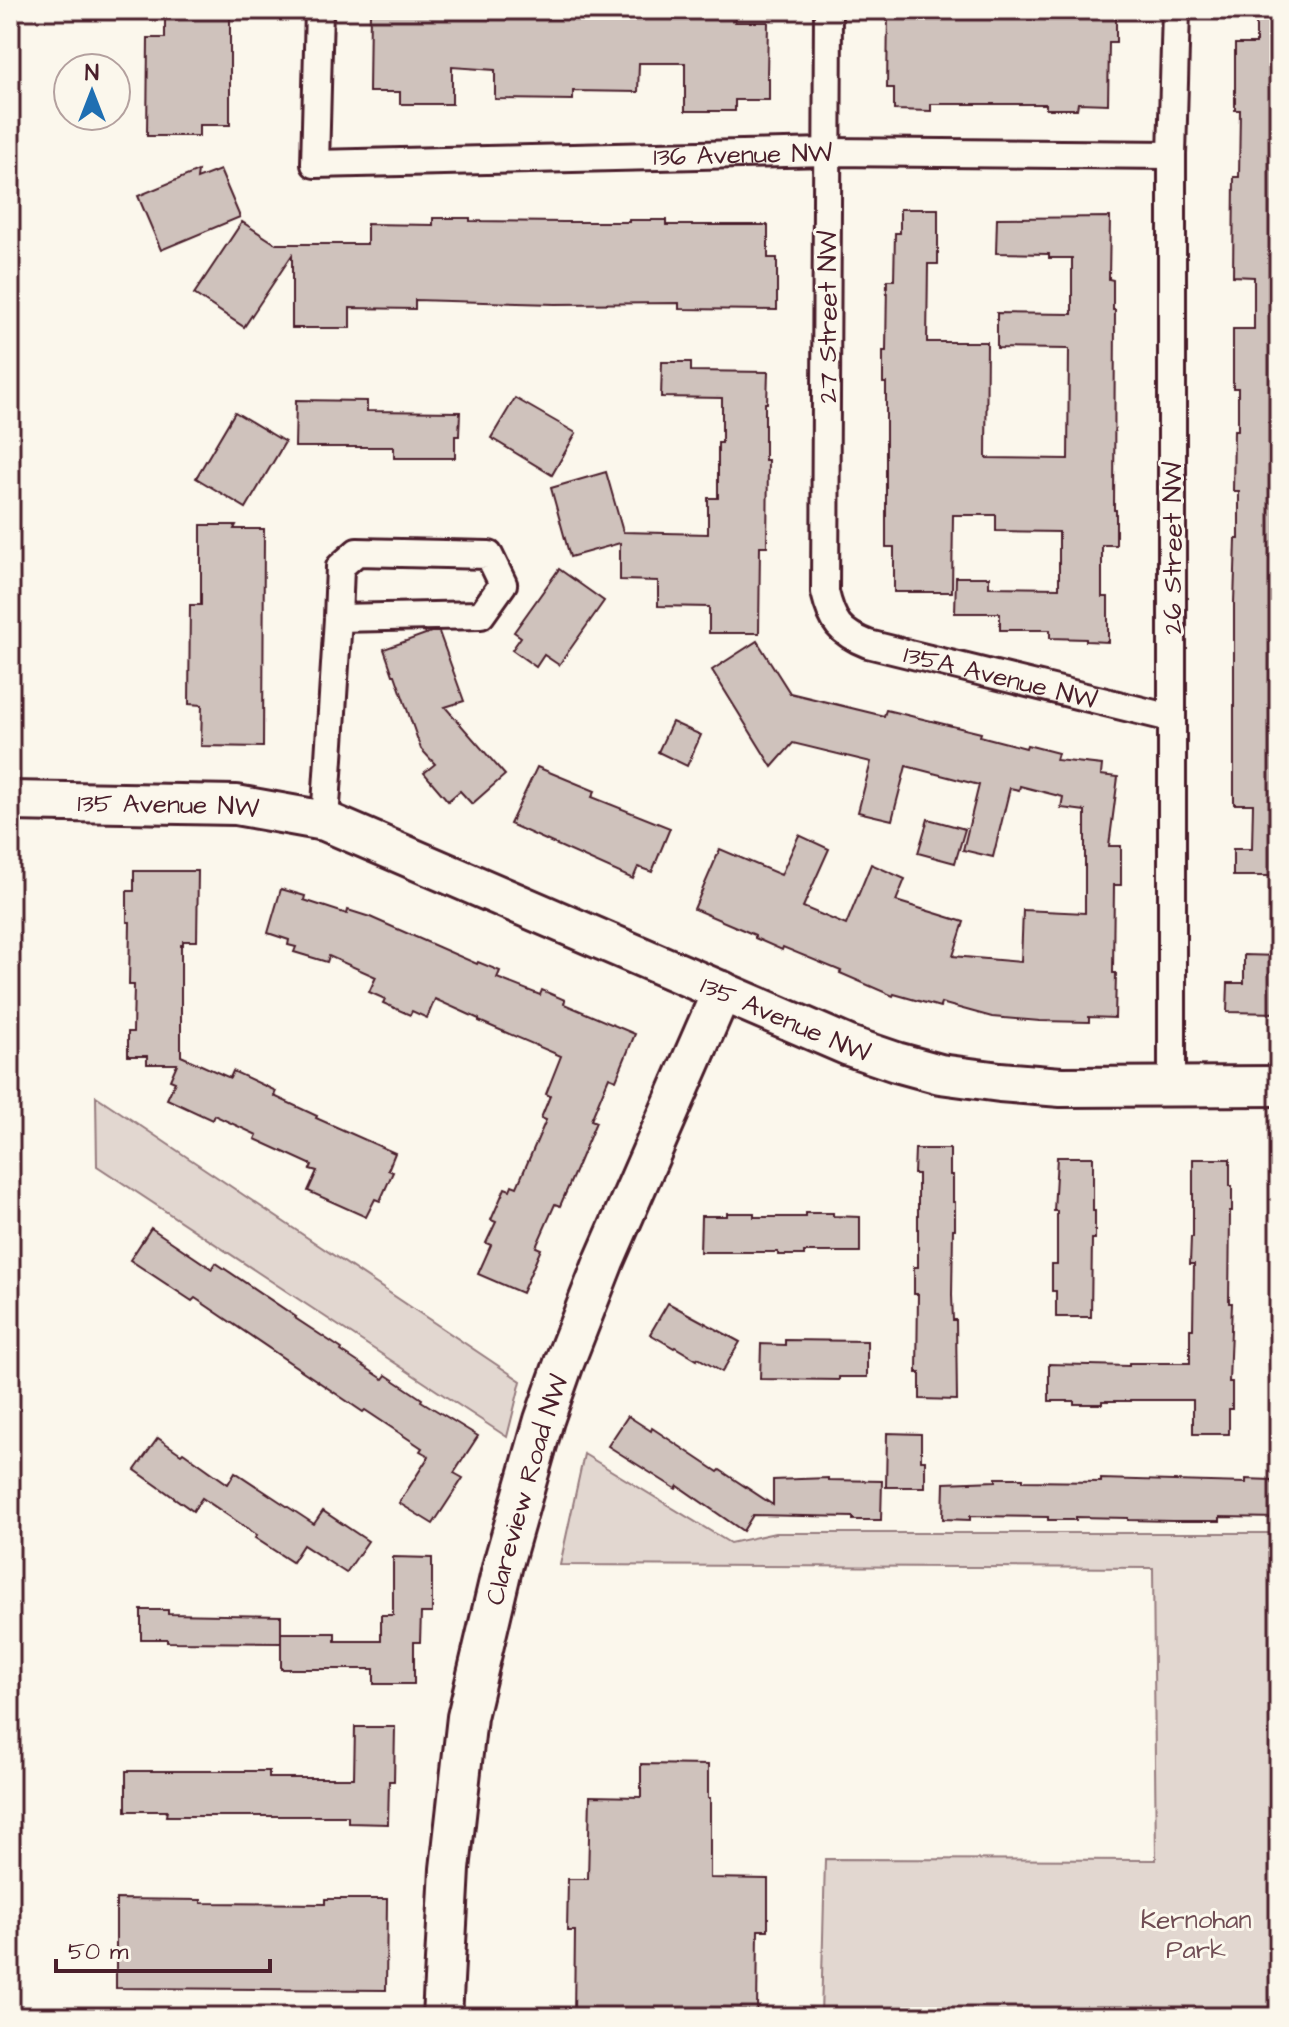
<svg xmlns="http://www.w3.org/2000/svg" width="1289" height="2027" viewBox="0 0 1289 2027" font-family="'Architects Daughter',sans-serif">
  <style>
    .green { fill: #e2d7d0; stroke: #967b7e; stroke-width: 2 }
    .building { fill: #cfc2bc; stroke: #4a1f2b; stroke-width: 2 }
    .lines { fill: none; stroke-linecap: round; stroke-linejoin: round }
    .street-casing { stroke: #4a1f2b; stroke-width: 32 }
    .secondary-casing { stroke: #4a1f2b; stroke-width: 44 }
    .street { stroke: #fbf7ec; stroke-width: 26 }
    .secondary { stroke: #fbf7ec; stroke-width: 38 }
    .labels { text-anchor: middle; stroke-width: 6; stroke-linejoin: round; paint-order: stroke }
    .street-label { font-size: 26px; fill: #4a1f2b; stroke: #fbf7ec }
    .park-label { font-size: 26px; fill: #704d54; stroke: #fbf7ec }
  </style>
  <rect width="100%" height="100%" fill="#fbf7ec"/>
  <filter id="ink" filterUnits="userSpaceOnUse"><feTurbulence type="fractalNoise" baseFrequency=".0125" numOctaves="2"/><feDisplacementMap in="SourceGraphic" scale="16" xChannelSelector="R" yChannelSelector="G"/><feConvolveMatrix kernelMatrix="1 2 1 2 8 2 1 2 1" color-interpolation-filters="sRGB"/></filter>
  <g filter="url(#ink)">
    <!-- green -->
    <g class="green">
      <polygon points="96,1096 521,1381 507,1437 97,1166"/>
      <polygon points="584,1454 730,1543 775,1533 1279,1533 1279,2017 821,2017 825,1859 1156,1860 1153,1568 560,1565"/>
    </g>
    <!-- building -->
    <g class="building">
      <polygon points="165,10 230,10 230,125 199,125 199,136 147,136 148,38 165,38"/>
      <polygon points="370,10 452,10 451,18 592,19 592,11 735,12 735,22 768,22 767,78 769,78 769,100 735,100 735,111 685,111 685,63 639,63 638,92 573,91 573,100 495,99 495,70 452,67 452,104 400,104 400,92 369,92"/>
      <polygon points="905,10 944,10 944,16 996,17 997,13 1068,14 1068,10 1116,10 1116,42 1109,42 1108,104 1078,103 1077,109 1046,109 1046,104 931,104 931,111 894,110 894,88 887,88 888,12 905,12"/>
      <polygon points="1256,13 1279,13 1279,596 1274,596 1274,675 1278,675 1279,876 1233,876 1233,849 1252,849 1253,804 1234,804 1234,603 1236,539 1239,539 1239,491 1233,491 1234,430 1238,430 1238,388 1233,388 1233,329 1254,329 1254,277 1233,276 1234,177 1239,177 1240,110 1235,110 1235,44 1256,44"/>
      <polygon points="220,170 240,217 161,250 138,196 198,171 197,179"/>
      <polygon points="900,209 938,209 938,264 928,264 927,342 987,342 986,458 1068,459 1069,349 997,348 997,313 1072,314 1072,258 1049,258 1049,254 996,253 997,218 1110,217 1109,279 1113,280 1113,310 1115,310 1114,510 1116,510 1116,545 1102,545 1102,597 1108,597 1108,642 1086,641 1086,639 1050,638 1050,630 1000,630 1000,613 955,613 956,577 989,577 989,587 1059,588 1059,532 996,531 996,515 953,515 952,592 894,592 894,547 886,547 886,383 883,383 883,351 886,351 887,280 894,280 895,233 900,233"/>
      <polygon points="433,218 470,218 470,221 564,222 629,222 629,220 666,220 666,225 768,225 768,258 777,258 777,310 679,309 679,303 555,304 415,300 415,309 350,308 350,328 292,328 292,255 244,327 194,294 242,222 276,244 367,244 367,224 433,225"/>
      <polygon points="662,362 691,362 691,371 768,372 767,403 765,403 765,460 768,460 767,546 760,546 759,633 709,633 709,607 658,606 658,581 620,580 620,543 570,557 551,488 606,472 623,532 708,534 708,498 718,498 718,443 722,443 722,398 661,397"/>
      <polygon points="515,398 576,433 552,475 491,438"/>
      <polygon points="296,400 367,401 367,411 460,412 459,436 455,436 455,458 394,458 394,447 295,447"/>
      <polygon points="235,412 285,442 246,508 196,478"/>
      <polygon points="201,525 236,525 234,529 264,529 263,747 201,746 202,705 189,704 190,605 201,605"/>
      <polygon points="559,569 604,601 559,665 544,655 536,667 512,650 521,637 514,632"/>
      <polygon points="431,632 439,632 464,701 445,707 505,775 472,804 460,791 448,801 424,773 435,764 421,749 395,675 393,675 384,649"/>
      <polygon points="757,641 790,693 884,716 886,710 981,733 980,736 1026,748 1027,745 1058,753 1056,760 1102,765 1101,775 1118,777 1109,846 1121,846 1121,885 1114,885 1113,973 1116,973 1115,1018 1089,1017 1089,1022 1040,1021 992,1017 941,1003 940,1007 894,994 893,996 840,973 841,971 783,947 782,950 755,938 755,935 694,909 720,849 781,875 799,835 829,849 803,907 846,925 871,864 905,879 896,901 964,922 953,956 1021,962 1023,910 1085,913 1085,811 1061,808 1063,797 1020,786 1019,790 1010,788 993,857 963,850 979,785 906,766 892,820 858,812 871,762 793,743 772,767 712,670"/>
      <polygon points="672,722 701,735 687,766 658,752"/>
      <polygon points="537,767 595,791 592,797 670,828 652,872 638,867 633,879 510,824"/>
      <polygon points="928,819 965,829 955,863 918,853"/>
      <polygon points="134,871 198,871 197,941 183,941 183,945 181,945 181,1056 230,1078 233,1071 276,1091 274,1096 317,1116 316,1118 395,1153 388,1170 393,1172 380,1201 375,1199 366,1217 308,1191 317,1171 310,1169 312,1165 255,1139 257,1135 214,1115 212,1120 167,1099 175,1082 170,1080 177,1064 147,1064 147,1056 128,1056 128,1032 133,1032 134,985 129,985 130,922 127,922 127,891 134,891"/>
      <polygon points="281,889 305,896 304,900 347,914 348,910 370,917 477,964 478,962 500,971 497,978 540,995 542,990 565,1000 564,1004 635,1034 616,1080 609,1077 591,1120 596,1122 577,1167 560,1206 555,1204 536,1247 541,1249 522,1293 478,1274 491,1245 486,1243 496,1222 491,1220 505,1188 510,1190 512,1185 517,1187 546,1120 541,1118 550,1096 546,1094 561,1056 479,1021 479,1019 435,999 427,1018 412,1011 410,1015 383,1003 385,999 369,992 376,977 329,956 327,962 294,952 296,947 288,945 289,940 268,933"/>
      <polygon points="1244,955 1279,956 1279,1013 1227,1012 1228,983 1244,983"/>
      <polygon points="915,1149 950,1149 950,1175 953,1175 953,1202 955,1202 955,1229 953,1229 952,1295 953,1320 956,1320 957,1400 920,1399 920,1373 917,1373 918,1294 914,1294 914,1267 918,1267 918,1174 914,1174"/>
      <polygon points="1057,1157 1093,1157 1093,1211 1095,1211 1095,1239 1092,1239 1091,1317 1056,1317 1056,1291 1052,1291 1052,1264 1057,1264 1057,1211 1054,1211"/>
      <polygon points="1193,1159 1230,1159 1230,1186 1232,1186 1232,1211 1230,1211 1229,1303 1232,1303 1229,1382 1232,1382 1232,1409 1229,1409 1229,1434 1193,1434 1193,1400 1130,1400 1130,1401 1102,1401 1102,1404 1074,1404 1074,1401 1049,1401 1049,1364 1129,1366 1129,1363 1190,1363 1190,1329 1193,1329 1194,1264 1190,1264 1191,1237 1193,1237"/>
      <polygon points="727,1213 754,1213 754,1217 806,1217 806,1213 833,1213 833,1216 860,1217 860,1252 804,1252 804,1255 778,1255 778,1252 700,1252 701,1216 727,1216"/>
      <polygon points="151,1228 212,1269 216,1263 296,1317 295,1318 342,1349 341,1351 383,1379 386,1375 422,1399 421,1401 478,1436 454,1473 463,1478 433,1524 399,1503 429,1456 420,1451 422,1448 365,1410 363,1412 195,1298 192,1301 130,1260"/>
      <polygon points="668,1303 740,1342 722,1372 698,1358 697,1360 675,1347 674,1348 650,1334"/>
      <polygon points="785,1340 867,1341 867,1377 839,1377 839,1380 760,1379 761,1344 785,1345"/>
      <polygon points="628,1416 651,1431 652,1428 718,1472 720,1470 773,1505 773,1480 828,1478 828,1480 882,1481 881,1520 853,1520 853,1517 753,1515 743,1531 678,1486 676,1489 608,1446"/>
      <polygon points="887,1433 921,1434 921,1460 925,1460 925,1487 886,1487"/>
      <polygon points="158,1438 181,1454 183,1452 228,1484 235,1472 314,1524 323,1511 368,1541 346,1573 303,1545 292,1562 255,1538 257,1535 202,1498 193,1511 135,1470"/>
      <polygon points="996,1478 1023,1478 1023,1481 1101,1482 1101,1479 1246,1483 1246,1479 1272,1480 1272,1483 1279,1483 1279,1518 1220,1517 1220,1521 1172,1521 1128,1520 1128,1518 1076,1517 1076,1520 1048,1520 1048,1517 970,1516 970,1520 943,1519 944,1483 996,1481"/>
      <polygon points="393,1557 432,1558 432,1613 421,1613 420,1642 414,1642 414,1684 374,1684 374,1669 281,1669 281,1633 335,1633 335,1641 381,1641 381,1615 393,1615"/>
      <polygon points="141,1610 168,1610 168,1614 281,1616 281,1643 167,1642 167,1639 141,1639"/>
      <polygon points="355,1727 395,1727 394,1781 389,1781 388,1824 348,1823 348,1816 166,1816 167,1811 126,1811 126,1771 269,1771 269,1778 354,1778"/>
      <polygon points="641,1764 708,1765 708,1798 710,1798 710,1878 768,1879 768,1930 758,1930 757,2012 698,2012 698,2017 574,2017 575,1931 567,1931 568,1879 588,1879 590,1796 641,1797"/>
      <polygon points="116,1899 201,1900 201,1903 325,1904 325,1899 387,1899 386,1990 116,1988"/>
    </g>
    <g class="lines">
      <!-- street casing -->
      <g class="street-casing">
        <g id="street">
          <path id="s1" d="M 319,10 L 315,164 L 828,152 L 1172,155"/>
          <path id="s2" d="M 828,10 L 825,592 C 832,622 840,633 868,644 L 1171,718"/>
          <polyline points="325,821 338,618 340,567 357,552 489,555 503,584 481,615 338,618"/>
          <polyline points="1172,1086 1172,155 1176,10"/>
        </g>
      </g>
      <!-- secondary casing -->
      <g class="secondary-casing">
        <g id="secondary">
          <path id="s3" d="M 10,801 L 236,805 L 325,821 L 849,1046 L 896,1062 L 940,1074 L 1000,1082 L 1061,1087 L 1279,1086"/>
          <path id="s4" d="M 442,2017 L 450,1869 L 467,1717 L 503,1564 L 544,1420 L 564,1363 L 604,1261 L 722,991"/>
        </g>
      </g>
      <!-- street -->
      <use href="#street" class="street"/>
      <!-- secondary -->
      <use href="#secondary" class="secondary"/>
    </g>
  </g>
  <g class="labels">
    <!-- street labels -->
    <g class="street-label">
      <text dy="9" stroke="none"><textPath href="#s1" startOffset="582">136 Avenue NW</textPath></text>
      <text transform="translate(827 317) rotate(-90)" y="9">27 Street NW</text>
      <text transform="translate(1172 548) rotate(-90)" y="9">26 Street NW</text>
      <text dy="9" stroke="none"><textPath href="#s2" startOffset="790">135A Avenue NW</textPath></text>
      <text dy="9" stroke="none"><textPath href="#s3" startOffset="158">135 Avenue NW</textPath></text>
      <text dy="9" stroke="none"><textPath href="#s3" startOffset="818">135 Avenue NW</textPath></text>
      <text dy="9" stroke="none"><textPath href="#s4" startOffset="536">Clareview Road NW</textPath></text>
    </g>
    <!-- park labels -->
    <g class="park-label">
      <text x="1196" y="1928">Kernohan<tspan x="1196" dy="30">Park</tspan></text>
    </g>
  </g>
  <!-- margin -->
  <rect width="1289" height="2027" fill="none" stroke="#fbf7ec" stroke-width="40"/>
  <rect x="20" y="20" width="1249" height="1987" fill="none" stroke="#4a1f2b" stroke-width="3" filter="url(#ink)"/>
  <!-- north arrow -->
  <g transform="translate(92 92)"><circle r="38" fill="#fbf7ec" stroke="#b4a19f" stroke-width="2"/>
  <path d="M0-6L14 30L0 20L-14 30Z" fill="#1f6fb2"/>
  <text y="-12" font-size="22" font-weight="bold" text-anchor="middle" fill="#4a1f2b">N</text>
  </g>
  <!-- scale -->
  <path d="M56 1959v12h214v-12" fill="none" stroke="#4a1f2b" stroke-width="4"/>
  <text x="68" y="1959" font-size="24" fill="#4a1f2b" stroke="#fbf7ec" stroke-width="6" paint-order="stroke">50 m</text>
</svg>
